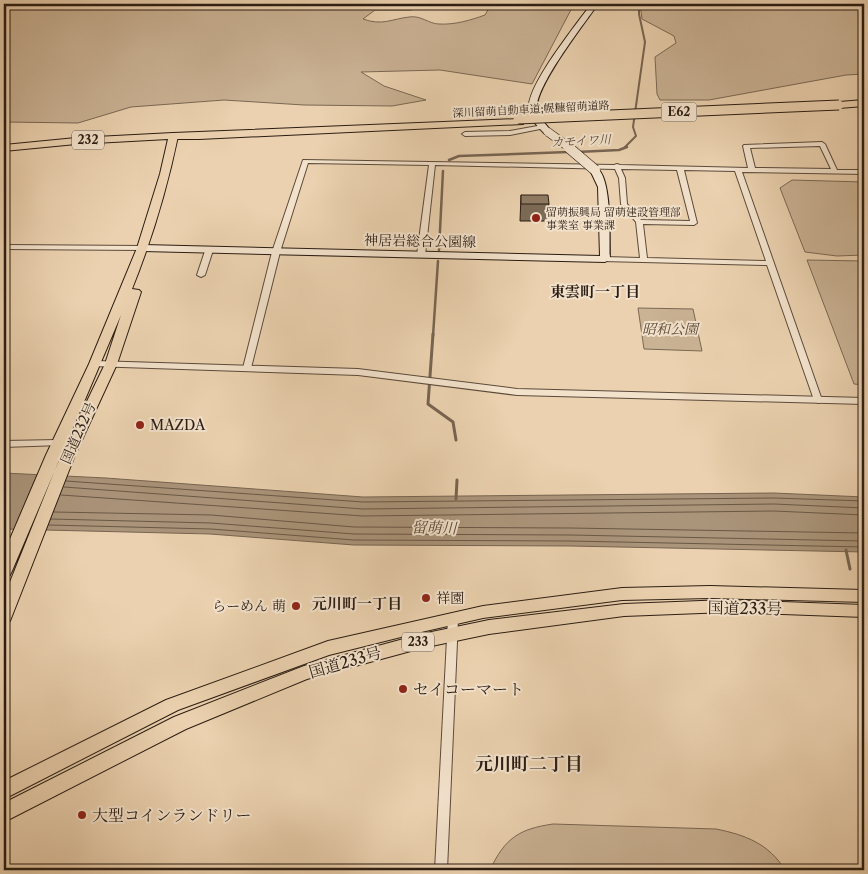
<svg xmlns="http://www.w3.org/2000/svg" width="868" height="874" viewBox="0 0 868 874" font-family="'Libre Caslon Text','Noto Serif JP',serif">
  <style>
    .green { fill: #cab294; stroke: #7a6854 }
    .water { fill: #aa947a; stroke: #776451 }
    .lines { fill: none; stroke-linecap: round; stroke-linejoin: round }
    .shore { stroke: #6a5846; stroke-width: 1 }
    .stream-far3 { stroke: #776451; stroke-width: 2 }
    .stream-far2 { stroke: #776451; stroke-width: 2.5 }
    .stream-far1 { stroke: #776451; stroke-width: 3 }
    .stream { stroke: #776451; stroke-width: 4 }
    .minor-casing { stroke: #5b4a3a; stroke-width: 2 }
    .tertiary-casing { stroke: #5b4a3a; stroke-width: 2 }
    .secondary-casing { stroke: #2b1d13; stroke-width: 2 }
    .trunk-casing { stroke: #2b1d13; stroke-width: 2 }
    .motorway-casing { stroke: #2b1d13; stroke-width: 2 }
    .minor { fill: #f2e1cb; fill-rule: evenodd }
    .tertiary { fill: #f2e1cb; fill-rule: evenodd }
    .secondary { fill: #f2e1cb; fill-rule: evenodd }
    .trunk { fill: #ebd1af; fill-rule: evenodd }
    .motorway { fill: #ebd1af; fill-rule: evenodd }
    .secondary-bridge-far1-casing { stroke: #2b1d13; stroke-width: 9; stroke-linecap: butt }
    .secondary-bridge-casing { stroke: #2b1d13; stroke-width: 11; stroke-linecap: butt }
    .motorway-bridge-casing { stroke: #2b1d13; stroke-width: 11; stroke-linecap: butt }
    .secondary-bridge-far1 { stroke: #f2e1cb; stroke-width: 8 }
    .secondary-bridge { stroke: #f2e1cb; stroke-width: 10 }
    .motorway-bridge { stroke: #ebd1af; stroke-width: 9 }
    .wall { fill: #7b6a56; stroke: #2b1d13 }
    .building { fill: #8f7b64; stroke: #2b1d13 }
    .poi-dot { fill: #8f2418; stroke: #f2e1cb; stroke-width: 2 }
    .labels { text-anchor: middle; stroke-width: 4; stroke-linejoin: round; paint-order: stroke }
    .far-street-label { font-size: 11px; fill: #2b1d13; stroke: #f2e1cb }
    .far-poi-label { font-size: 11px; fill: #2b1d13; stroke: #f2e1cb; text-anchor: start }
    .shield { fill: #f2e1cb; stroke: #67584a; stroke-width: 1 }
    .shield-label { font-size: 12px; font-weight: bold; fill: #2b1d13 }
    .far-water-label { font-size: 12px; font-style: italic; fill: #574737; stroke: #f2e1cb }
    .street-label { font-size: 14px; fill: #2b1d13; stroke: #f2e1cb }
    .park-label { font-size: 14px; font-style: italic; fill: #5b4a3a; stroke: #f2e1cb }
    .poi-label { font-size: 14px; fill: #2b1d13; stroke: #f2e1cb; text-anchor: start }
    .neighbourhood-label { font-size: 15px; font-weight: bold; fill: #2b1d13; stroke: #f2e1cb }
    .water-label { font-size: 15px; font-style: italic; fill: #574737; stroke: #f2e1cb }
    .near-street-label { font-size: 16px; fill: #2b1d13; stroke: #f2e1cb }
    .near-poi-label { font-size: 16px; fill: #2b1d13; stroke: #f2e1cb; text-anchor: start }
    .near-neighbourhood-label { font-size: 18px; font-weight: bold; fill: #2b1d13; stroke: #f2e1cb }
  </style>
  <rect width="100%" height="100%" fill="#ebd1af"/>
  <filter id="stains"><feTurbulence type="fractalNoise" baseFrequency=".004" numOctaves="4"/><feColorMatrix values="0 0 0 0 .2 0 0 0 0 .09 0 0 0 0 .02 0 0 0 .5 -.17"/></filter>
  <radialGradient id="worn" r=".72"><stop offset=".6" stop-color="#630" stop-opacity="0"/><stop offset="1" stop-color="#630" stop-opacity=".3"/></radialGradient>
  <!-- green -->
  <g class="green">
    <path d="M 4,4 L 426,4 L 411,10 L 375,10 L 363,19 C 382,26 392,19 409,17 C 421,15 429,24 439,24 C 455,25 471,20 485,15 L 490,6 L 488,4 L 574,4 L 532,84 L 440,70 L 361,72 L 384,86 L 426,100 L 392,106 L 304,105 L 224,100 L 131,107 L 78,123 L 4,122 Z"/>
    <polygon points="640,4 864,4 864,74 846,75 709,100 660,100 657,94 655,57 676,43 674,36 642,19"/>
    <polygon points="792,180 864,182 864,255 837,256 805,252 780,188"/>
    <polygon points="807,260 864,261 864,385 854,384"/>
    <polygon points="638,308 693,309 702,351 644,349"/>
    <path d="M 553,824 L 716,829 C 746,835 769,844 785,870 L 490,870 C 505,838 519,829 553,824 Z"/>
  </g>
  <!-- water -->
  <polygon class="water" points="4,473 106,478 363,497 774,493 864,497 864,552 570,546 354,545 210,534 4,529"/>
  <g class="lines">
    <!-- shore -->
    <g class="shore">
      <polyline points="66,481 363,502 774,498 864,501"/>
      <polyline points="64,487 363,509 774,504 864,508"/>
      <polyline points="61,495 363,516 774,511 864,515"/>
      <polyline points="54,512 211,515 354,527 570,528 864,533"/>
      <polyline points="51,519 211,523 354,534 570,535 864,541"/>
      <polyline points="49,525 211,529 354,540 570,541 864,547"/>
    </g>
    <!-- stream-far3 -->
    <polyline class="stream-far3" points="624,148 636,136 633,127 645,42 639,14 639,4"/>
    <!-- stream-far2 -->
    <g class="stream-far2">
      <polyline points="577,152 619,150 627,147"/>
      <polyline points="449,160 459,156 568,152"/>
      <polyline points="439,250 443,171"/>
      <polyline points="433,336 438,261"/>
    </g>
    <!-- stream-far1 -->
    <g class="stream-far1">
      <polyline points="433,334 428,404 453,422 456,440"/>
      <polyline points="456,499 457,480"/>
      <polyline points="846,550 850,569"/>
    </g>
    <!-- stream -->
    <polyline class="stream" points="863,630 864,635"/>
    <!-- minor casing -->
    <g class="minor-casing">
      <g id="minor">
        <polygon points="543,125 546,127 545,128 510,135 465,136 462,134 465,132 510,131"/>
        <path d="M 822,142 L 825,144 L 837,170 L 864,170 L 864,174 L 742,172 L 822,400 L 821,402 L 818,403 L 814,400 L 767,265 L 602,261 L 602,257 L 605,257 L 640,258 L 636,222 L 621,204 L 619,178 L 615,169 L 435,165 L 425,255 L 421,257 L 417,255 L 429,165 L 308,163 L 280,252 L 251,368 L 247,371 L 243,368 L 272,252 L 303,160 L 614,165 L 617,164 L 620,165 L 748,168 L 743,146 L 744,145 ZM 820,146 L 831,169 L 755,168 L 750,148 ZM 621,169 L 677,170 L 690,221 L 641,220 L 627,204 L 625,178 ZM 684,170 L 735,171 L 766,261 L 647,258 L 643,224 L 694,225 L 697,223 Z"/>
        <polygon points="4,245 143,246 147,248 143,250 4,249"/>
        <polygon points="206,248 209,248 213,250 205,275 201,277 197,275"/>
        <polygon points="58,440 61,441 62,443 61,445 4,447 4,441"/>
        <polygon points="453,615 457,616 458,619 447,870 435,870 448,619 449,616"/>
      </g>
    </g>
    <!-- tertiary casing -->
    <g class="tertiary-casing">
      <polygon id="tertiary" points="95,361 358,369 517,389 864,398 864,404 517,395 358,375 92,366 90,364 92,362"/>
    </g>
    <!-- secondary casing -->
    <g class="secondary-casing">
      <g id="secondary">
        <path d="M 591,4 L 598,4 C 584,24 533,89 537,110 C 539,119 547,125 552,132 L 545,134 C 538,127 529,118 529,108 C 527,85 577,24 591,4 Z"/>
        <path d="M 595,167 C 613,174 609,241 610,259 L 605,262 L 143,251 L 138,248 L 143,245 L 600,256 L 598,187 L 590,170 Z"/>
      </g>
    </g>
    <!-- trunk casing -->
    <g class="trunk-casing">
      <g id="trunk">
        <path d="M 173,133 L 178,136 C 167,189 152,239 132,289 L 139,290 L 141,292 L 117,364 L 75,455 L 12,616 L 10,621 L 4,622 L 4,597 L 61,455 L 105,364 L 121,315 L 12,571 L 10,575 L 4,577 L 4,553 L 46,455 L 89,364 L 137,248 L 160,174 L 168,139 L 76,144 L 4,151 L 4,145 L 76,138 Z"/>
        <polygon points="710,586 864,590 864,602 710,598 622,600 483,618 417,633 329,655 178,710 4,799 4,781 166,700 328,641 483,606 622,588"/>
        <polygon points="727,600 864,605 864,617 727,612 624,616 489,634 422,648 307,679 186,729 4,822 4,803 174,717 304,666 422,634 489,620 624,604"/>
      </g>
    </g>
    <!-- motorway casing -->
    <g class="motorway-casing">
      <g id="motorway">
        <polygon points="864,100 864,106 839,108 834,105 839,102"/>
        <polygon points="519,119 524,122 523,124 199,139 173,139 168,136 173,133"/>
      </g>
    </g>
    <!-- minor -->
    <use href="#minor" class="minor"/>
    <!-- tertiary -->
    <use href="#tertiary" class="tertiary"/>
    <!-- secondary -->
    <use href="#secondary" class="secondary"/>
    <!-- trunk -->
    <use href="#trunk" class="trunk"/>
    <!-- motorway -->
    <use href="#motorway" class="motorway"/>
    <!-- secondary-bridge-far1 casing -->
    <g class="secondary-bridge-far1-casing">
      <polyline id="secondary-bridge-far1" points="548,132 570,148"/>
    </g>
    <!-- secondary-bridge casing -->
    <g class="secondary-bridge-casing">
      <polyline id="secondary-bridge" points="568,147 595,170"/>
    </g>
    <!-- motorway-bridge casing -->
    <g class="motorway-bridge-casing">
      <polyline id="motorway-bridge" points="518,119 839,105"/>
    </g>
    <!-- secondary-bridge-far1 -->
    <use href="#secondary-bridge-far1" class="secondary-bridge-far1"/>
    <!-- secondary-bridge -->
    <use href="#secondary-bridge" class="secondary-bridge"/>
    <!-- motorway-bridge -->
    <use href="#motorway-bridge" class="motorway-bridge"/>
  </g>
  <!-- wall -->
  <polygon class="wall" points="521,195 549,204 547,221 520,221"/>
  <!-- building -->
  <polygon class="building" points="521,195 548,195 549,204 521,204"/>
  <!-- markers -->
  <g class="poi-dot">
    <circle cx="536" cy="218" r="5"/>
    <circle cx="140" cy="425" r="5"/>
    <circle cx="426" cy="598" r="5"/>
    <circle cx="296" cy="606" r="5"/>
    <circle cx="403" cy="689" r="5"/>
    <circle cx="82" cy="815" r="5"/>
  </g>
  <g class="labels">
    <!-- far-street labels -->
    <g class="far-street-label">
      <text transform="translate(531 109) rotate(-3)" y="4">深川留萌自動車道;幌糠留萌道路</text>
    </g>
    <!-- far-poi labels -->
    <g class="far-poi-label">
      <text x="546" y="216">留萌振興局 留萌建設管理部<tspan x="546" dy="13">事業室 事業課</tspan></text>
    </g>
    <!-- shield labels -->
    <g class="shield">
      <rect x="661.5" y="102.5" width="35" height="19" rx="4"/>
      <rect x="72" y="130.5" width="32" height="19" rx="4"/>
      <rect x="402" y="632.5" width="32" height="19" rx="4"/>
    </g>
    <g class="shield-label">
      <text x="679" y="116">E62</text>
      <text x="88" y="144">232</text>
      <text x="418" y="646">233</text>
    </g>
    <!-- far-water labels -->
    <g class="far-water-label">
      <text transform="translate(581 141) rotate(-3)" y="4">カモイワ川</text>
    </g>
    <!-- street labels -->
    <g class="street-label">
      <text transform="translate(420 241) rotate(1)" y="5">神居岩総合公園線</text>
      <text transform="translate(78 433) rotate(-66)" y="5">国道232号</text>
    </g>
    <!-- park labels -->
    <g class="park-label">
      <text x="670" y="334">昭和公園</text>
    </g>
    <!-- poi labels -->
    <g class="poi-label">
      <text x="150" y="430">MAZDA</text>
      <text x="436" y="603">祥園</text>
      <text x="286" y="611" text-anchor="end">らーめん 萌</text>
    </g>
    <!-- neighbourhood labels -->
    <g class="neighbourhood-label">
      <text x="595" y="297">東雲町一丁目</text>
      <text x="357" y="609">元川町一丁目</text>
    </g>
    <!-- water labels -->
    <g class="water-label">
      <text transform="translate(434 528) rotate(1)" y="5">留萌川</text>
    </g>
    <!-- near-street labels -->
    <g class="near-street-label">
      <text transform="translate(745 608) rotate(1)" y="6">国道233号</text>
      <text transform="translate(345 662) rotate(-16)" y="6">国道233号</text>
    </g>
    <!-- near-poi labels -->
    <g class="near-poi-label">
      <text x="413" y="695">セイコーマート</text>
      <text x="92" y="821">大型コインランドリー</text>
    </g>
    <!-- near-neighbourhood labels -->
    <g class="near-neighbourhood-label">
      <text x="529" y="770">元川町二丁目</text>
    </g>
  </g>
  <!-- margin -->
  <rect width="868" height="874" fill="none" stroke="#ebd1af" stroke-width="20"/>
  <rect x="5" y="5" width="858" height="864" fill="none" stroke="#2b1d13" stroke-width="2.5"/>
  <rect x="10" y="10" width="848" height="854" fill="none" stroke="#2b1d13"/>
  <rect width="100%" height="100%" filter="url(#stains)"/>
  <rect width="100%" height="100%" fill="url(#worn)"/>
</svg>
